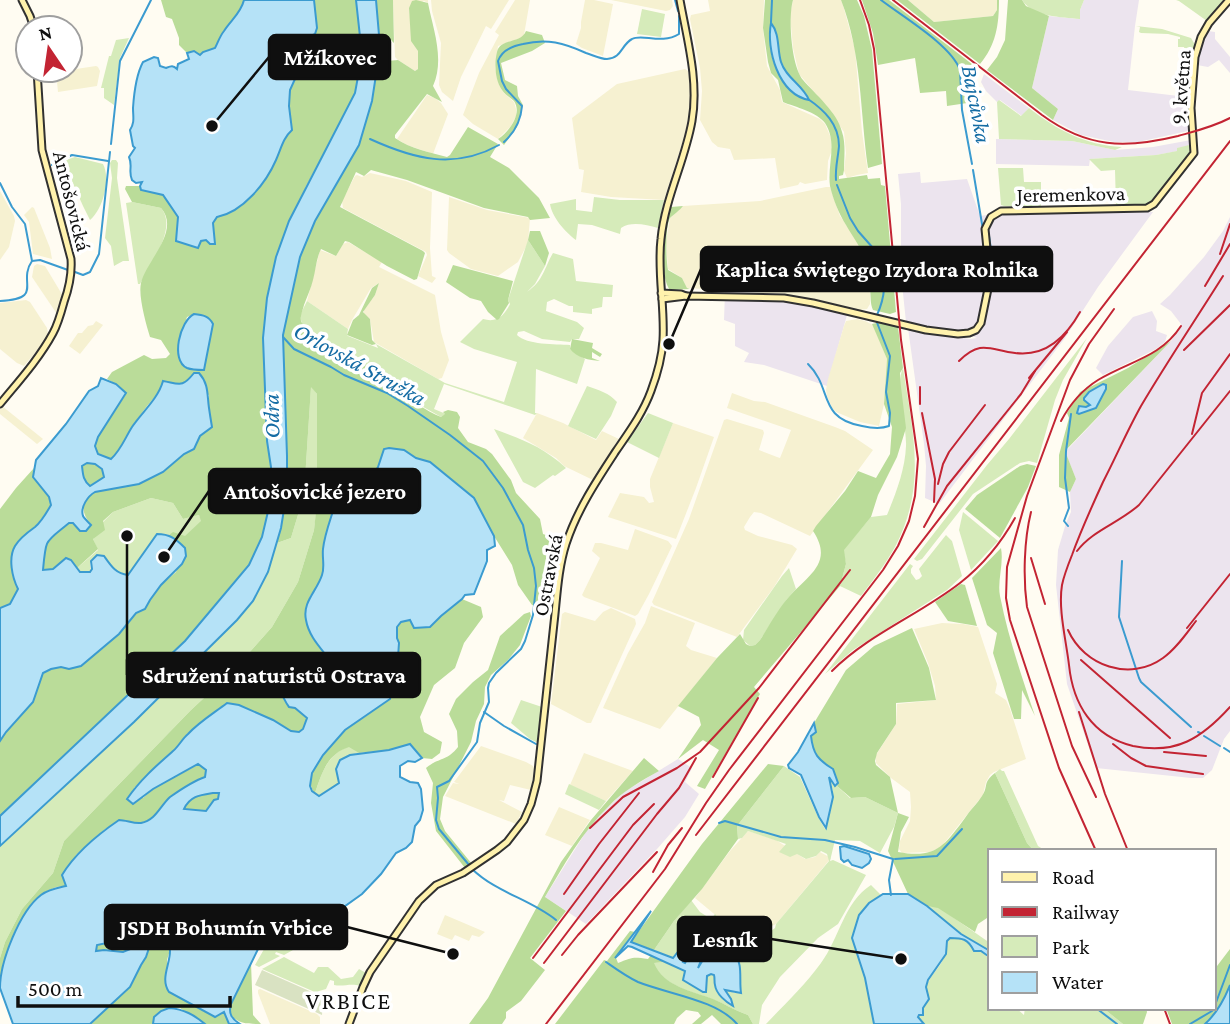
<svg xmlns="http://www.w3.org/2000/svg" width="1230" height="1024" viewBox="0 0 1230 1024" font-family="'Crimson Pro',serif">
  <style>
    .industrial { fill: #ece4ee }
    .farmland { fill: #f6f1d1 }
    .green { fill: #d6ebba }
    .forest { fill: #badc99; fill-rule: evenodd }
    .cemetery { fill: #d9e2c2 }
    .water { fill: #b5e2f7; stroke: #3b9bd0; stroke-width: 2; fill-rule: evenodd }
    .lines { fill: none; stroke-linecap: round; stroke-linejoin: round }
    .stream { stroke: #3b9bd0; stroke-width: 2 }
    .secondary-casing { stroke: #313131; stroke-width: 9 }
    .secondary { stroke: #fff2ad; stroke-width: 5 }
    .rail { stroke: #c32433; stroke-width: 2 }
    .labels { text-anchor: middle; stroke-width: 7; stroke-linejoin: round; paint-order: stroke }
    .street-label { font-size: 21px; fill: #0f0f0f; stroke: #fff }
    .water-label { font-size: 23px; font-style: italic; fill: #156ca4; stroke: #fff }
    .quarter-label { font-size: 24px; letter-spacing: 2px; fill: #0f0f0f; stroke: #fff }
    .leader { fill: none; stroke: #0f0f0f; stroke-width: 2.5 }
    .callout-dot { fill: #0f0f0f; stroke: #fff; stroke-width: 2.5 }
    .callout { fill: #0f0f0f; stroke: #0f0f0f; stroke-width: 2.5 }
    .callout-label { font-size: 23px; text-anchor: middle; font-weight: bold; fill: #fff }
  </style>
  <rect width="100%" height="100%" fill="#fffcf2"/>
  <!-- industrial -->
  <g class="industrial">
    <polygon points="1084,0 1139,0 1135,26 1128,90 1187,97 1188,131 1138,142 1114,142 1081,135 1053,120 1058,109 1032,88 1049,16 1079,19 1080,10"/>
    <polygon points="1208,31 1215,32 1215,39 1230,57 1230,73 1219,60 1208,67 1197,65 1199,53"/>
    <polygon points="984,74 1029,108 1022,116 1000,100 997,102 986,91 981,82"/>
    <polygon points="996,139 1072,141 1115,150 1153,147 1191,140 1192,145 1178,148 1178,151 1156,155 1090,159 1089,166 996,164"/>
    <polygon points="920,172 921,183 967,179 980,216 1001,213 1153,212 1098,287 1065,338 939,504 925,498 926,466 924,444 908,328 959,337 970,339 977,338 964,333 906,322 901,274 901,204 898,174"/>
    <polygon points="1230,217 1230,731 1224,739 1212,770 1203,778 1191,778 1096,768 1067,684 1056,585 1058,550 1066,523 1071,512 1070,492 1076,479 1065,452 1171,341 1181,324 1171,311 1160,304 1170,295 1204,257 1223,231"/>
    <polygon points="725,292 783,294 849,308 827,386 764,365 744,362 749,353 735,346 735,324 724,320"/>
    <polygon points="1152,311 1157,321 1156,331 1167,335 1165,342 1156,349 1103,375 1096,368 1108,346 1133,317"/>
    <polygon points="678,759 692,768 685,782 699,794 685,817 657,849 586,924 545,897 589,827 610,805 624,792"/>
  </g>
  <!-- farmland -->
  <g class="farmland">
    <polygon points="393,0 428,0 428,3 424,1 409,8 411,27 418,51 418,69 415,71 398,60 395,57"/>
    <polygon points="431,0 509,0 491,29 486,26 461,77 453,101 442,92 439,85 441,43 432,11"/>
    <polygon points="515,0 530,0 524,35 521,38 498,46 495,68 497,78 500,87 504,93 514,102 516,109 516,116 511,126 498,139 473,124 463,115 479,73 499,35 495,32"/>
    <polygon points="585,0 594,0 613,4 603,56 582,48 576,44 581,28 581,22"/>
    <polygon points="611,0 672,0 673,6 670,10 666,11"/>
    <polygon points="708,0 764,0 763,28 767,66 780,90 782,102 820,119 825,124 831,138 832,150 828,161 827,180 805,184 800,182 798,185 780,189 775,158 734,160 730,149 718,147 712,142 700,120 702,91 700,68 690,19 691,15 710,11"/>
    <polygon points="793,0 841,0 843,5 855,49 862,132 868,173 857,175 847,178 844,171 846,153 844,132 827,107 799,74 793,48 790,15"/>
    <polygon points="908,0 997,0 997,10 993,16 934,22"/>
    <polygon points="96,66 98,67 100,71 97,86 58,92 56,72"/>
    <polygon points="685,69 688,71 690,83 690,112 683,141 664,200 611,197 581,192 584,170 579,169 572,118 617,84"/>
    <polygon points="427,95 435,98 441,103 448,114 433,154 407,145 397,139"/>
    <polygon points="370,173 406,181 432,192 430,248 432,276 436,278 432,283 418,276 427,255 426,252 343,208 342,201 355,176 357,175 362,177"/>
    <polygon points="826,187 830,187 840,216 858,242 863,255 870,293 870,304 867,309 859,310 783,294 687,288 682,278 668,269 666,242 670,218 683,206 760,201"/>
    <polygon points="0,191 14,216 15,221 9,247 0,260"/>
    <polygon points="449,197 487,210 530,218 528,243 518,262 498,276 471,269 449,253 447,250"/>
    <polygon points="32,207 34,208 50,248 52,259 33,254 29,222 24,215"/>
    <polygon points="348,242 382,262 379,267 435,295 441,332 449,360 442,378 438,379 374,342 370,319 364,314 364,310 375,295 379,283 371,288 352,320 348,329 307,301 320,250 336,256 343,244"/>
    <polygon points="37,264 45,266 63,296 57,314 32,277 34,266"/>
    <polygon points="26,300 30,302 47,328 48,334 46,340 24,366 17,363 0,349 0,303"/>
    <polygon points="857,319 865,321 873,325 887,359 884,404 879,426 860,422 836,412 832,408 827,396 826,390 828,379 844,326 846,321"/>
    <polygon points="96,321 103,325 80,354 69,346 78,333 82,333 88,326 93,325"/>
    <polygon points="732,393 754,401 765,402 835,427 845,431 873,450 810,536 761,513 754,512 750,517 744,527 745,530 758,536 792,545 797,549 774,587 737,637 654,605 652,602 689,519 724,420 727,419 763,430 764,433 759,450 777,457 780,458 786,443 791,430 727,408"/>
    <polygon points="2,406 43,439 37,444 0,414 0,408"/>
    <polygon points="537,413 563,423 596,440 602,431 621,440 593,480 564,466 556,458 523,438"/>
    <polygon points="673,423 714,437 696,488 676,539 608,517 620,493 644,497 649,503 654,502 650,487 650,479"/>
    <polygon points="635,529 668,541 672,546 649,594 638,614 635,616 584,597 582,595 600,558 592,551 595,543 601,543 628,550"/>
    <polygon points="651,606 695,623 686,646 691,650 717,658 660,729 603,708 628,653 645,623"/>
    <polygon points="611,608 635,619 636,624 591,723 587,723 551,704 562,614 565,612 595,621 603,612"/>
    <polygon points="942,623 963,624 978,627 997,684 995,693 1006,700 1010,709 1026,759 994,772 990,775 986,782 983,795 941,847 930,852 902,853 899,849 900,841 910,821 911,807 910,792 891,778 876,763 876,755 896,724 897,704 936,700 935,686 928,663 914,629"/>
    <polygon points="481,746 526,762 533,766 534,769 531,790 510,785 504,801 499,800 522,812 516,824 445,796 453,783 459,784 454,782"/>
    <polygon points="584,753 633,771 606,801 570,785"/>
    <polygon points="559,807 590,820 572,846 545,835"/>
    <polygon points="748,831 776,840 805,859 815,857 820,852 831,858 776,924 770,927 769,936 757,948 755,948 695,898 730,851"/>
    <polygon points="445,915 485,932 479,937 472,935 469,941 455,935 452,940 437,934"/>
    <polygon points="260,989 317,1014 320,1017 320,1024 270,1024 258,993 258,990"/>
  </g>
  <!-- green -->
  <g class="green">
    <path d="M 1022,0 L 1084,0 L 1080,10 L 1080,19 C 1061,17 1033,17 1022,0 Z"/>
    <polygon points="1176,0 1225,0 1207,21 1179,1"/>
    <polygon points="642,9 665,14 661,37 637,34"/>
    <polygon points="1136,26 1162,29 1191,38 1195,45 1192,58 1189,86 1187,89 1185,89 1184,87 1187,64 1185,63 1185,61 1187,61 1188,51 1185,51 1184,47 1178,47 1178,39 1180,39 1180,37 1168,34 1141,33 1139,32 1140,27"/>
    <polygon points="129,38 120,58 114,105 104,98 104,88 101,88 109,56 111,56 116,40"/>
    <path d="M 999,100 L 1021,116 L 1029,108 C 1057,130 1085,145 1122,147 L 1115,150 L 1072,141 L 999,139 L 997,102 Z"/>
    <polygon points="1189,145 1191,146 1191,153 1152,203 1144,205 1116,206 1115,170 1101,171 1089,159 1156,155 1177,151 1177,148"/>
    <path d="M 75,157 L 103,164 C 111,179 103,209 90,220 L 83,206 L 63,161 Z"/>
    <polygon points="112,160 116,160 118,163 117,178 129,261 123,261 114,266 111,246 105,238 112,178 110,163"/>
    <polygon points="998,168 1023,168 1024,182 1041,182 1041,207 1004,206 1001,205"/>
    <path d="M 594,197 L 620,200 L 664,200 L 658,228 C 646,225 632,221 621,228 L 620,234 L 592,225 L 578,224 L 576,240 C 565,232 552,217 550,204 L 576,199 L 576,210 L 592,212 Z"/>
    <path d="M 132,202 L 161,208 C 178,228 150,265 140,284 L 138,284 L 126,203 Z"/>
    <path d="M 528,240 L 545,266 L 535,284 L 527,292 C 544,280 544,268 553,253 L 573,259 L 576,281 L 613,285 L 612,297 L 603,297 L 602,307 L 592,309 L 592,314 L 573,312 L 573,306 L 569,306 L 554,299 L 547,302 L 546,311 L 577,322 L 584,328 L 579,339 L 572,339 L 570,342 L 542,339 L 524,331 L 518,332 L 517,335 C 527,345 555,344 570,345 L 570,349 L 585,359 L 577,384 L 536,369 L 535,413 L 537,413 L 535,415 L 444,384 L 434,409 L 446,414 L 441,417 L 411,400 L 379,373 L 352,354 L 336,345 L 324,342 L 314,332 L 302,324 L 301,320 L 301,313 L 307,301 L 348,329 L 347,335 L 348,336 L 378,348 L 376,344 L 445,383 L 504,402 L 517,362 L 474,349 L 460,342 L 483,319 C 497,323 504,316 510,304 L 508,300 Z"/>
    <polygon points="1087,338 1063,380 1055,400 1037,463 1029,461 1020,463 973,494 922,559 917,561 914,559 987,465 1009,439"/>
    <path d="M 903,368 C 913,433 927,486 895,547 C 885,565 873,580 861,596 L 840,586 L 846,564 L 843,550 L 871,517 L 887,515 C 896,493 905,470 906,446 C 907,427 895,382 903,368 Z"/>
    <polygon points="311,386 317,394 318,497 314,530 298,582 272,627 233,671 191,710 64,841 53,873 22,909 5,942 0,958 0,846 134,722 237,620 253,601 268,572 277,543 291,538 304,495"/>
    <path d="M 587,386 C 599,390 609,393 617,402 L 611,416 L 596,439 L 568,426 Z"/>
    <polygon points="648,413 673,423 659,458 627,442"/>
    <path d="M 494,429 C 523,440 542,446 566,468 L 555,476 L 553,475 L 535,488 L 523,482 Z"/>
    <path d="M 151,498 L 173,503 L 183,519 L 199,515 L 202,521 L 185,537 L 173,533 L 169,535 L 163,534 C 146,545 141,560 128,575 C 116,574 111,566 104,556 L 97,555 L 90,563 L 91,572 C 85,574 81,573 77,568 L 98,550 L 93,539 L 103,522 L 113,512 Z"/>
    <polygon points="963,512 998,541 971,570 959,530"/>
    <polygon points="946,535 952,541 962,576 947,590 853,650 825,674 910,564 913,566 911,569 911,573 916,580 919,579 922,576 919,569"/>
    <polygon points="789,568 796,589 787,599 760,640 755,645 750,646 743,640 744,630 782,576"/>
    <polygon points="521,700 542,707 538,743 530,739 511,723"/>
    <path d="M 350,746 L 359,753 L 350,755 L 336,769 L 339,783 L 319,796 L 315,793 C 322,773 327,754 350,746 Z"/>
    <path d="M 784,766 L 800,777 L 818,817 L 825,829 C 828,824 833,800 833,794 C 833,788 830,782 830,777 L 835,786 L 837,786 L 850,798 L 865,797 L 898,813 L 894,827 L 880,853 L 860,841 L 835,840 L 830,861 L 833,860 L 866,875 L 838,924 L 818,938 L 780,977 L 762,1005 L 759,1024 L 753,1024 L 748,1015 C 736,1011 725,1004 712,999 C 691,991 663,986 653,963 L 665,962 L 685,971 L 684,980 L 703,992 L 707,986 L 707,976 L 711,974 L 715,975 L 715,985 L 731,999 L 724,989 L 735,993 L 741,993 L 739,982 L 740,962 L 696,967 L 707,945 L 697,942 L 685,963 L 683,962 L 691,941 L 691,939 L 673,958 L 654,950 L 674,921 L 691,900 L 700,912 L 711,919 L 715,914 L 719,919 L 717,923 L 752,949 L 756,949 C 764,943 767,933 775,928 L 776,924 L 829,861 L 827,854 L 821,851 L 816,856 L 806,859 L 797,854 L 790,857 L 779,852 L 786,844 L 748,831 L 742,838 L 738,839 L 737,826 Z"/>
    <polygon points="1000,769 1002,771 1004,771 1038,846 1046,851 1034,851 1027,843 995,773"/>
    <polygon points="569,784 606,801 599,810 565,794"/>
    <path d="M 871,885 L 881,895 L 869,903 L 852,938 L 865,978 L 874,1024 L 766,1024 C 785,1004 805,985 821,963 C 839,939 844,902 871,885 Z"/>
    <polygon points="927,906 938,907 990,943 990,951 961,934"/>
    <path d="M 950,937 C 966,939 983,947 990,962 L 990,1008 L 1016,1008 L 1024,1015 L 1025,1008 L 1103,1008 L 1123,1024 L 924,1024 L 918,1017 L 925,1003 L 928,993 L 926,987 C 930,975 941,967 945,955 C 948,948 946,944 950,937 Z"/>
    <polygon points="295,943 298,945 293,950 284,955 276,952 275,954 280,956 259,967 255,965 267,944"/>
    <path d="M 284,957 L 314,973 L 318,967 L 328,967 L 341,979 L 353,977 L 359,969 L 366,973 L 360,986 C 351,983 343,987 334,985 L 334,981 L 330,980 L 326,989 L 319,991 L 317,993 L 262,969 Z"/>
  </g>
  <!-- forest -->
  <g class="forest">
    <polygon points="161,0 244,0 243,6 237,15 225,30 215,48 200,55 194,52 187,53 179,45 179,38 172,19 166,17"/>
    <path d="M 314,0 L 356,0 L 362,55 L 355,93 L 331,141 L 306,186 L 276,257 L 267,298 L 263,338 L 267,441 L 271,467 L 270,503 L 262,537 L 249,565 L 185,641 L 0,816 L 0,741 L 6,732 L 33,702 L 43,673 C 53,668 59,666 69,669 L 100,651 L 119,634 L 136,613 L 145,609 L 150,600 L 161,585 L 176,572 L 185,548 L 169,535 L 173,532 L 185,536 L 201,521 L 199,515 L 183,519 L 173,503 L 151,498 L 113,512 L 103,521 L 105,530 L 93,539 L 98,549 L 77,568 L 71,560 L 66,558 L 53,569 L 43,570 C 46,538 45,543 69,523 L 73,523 L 80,531 L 86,531 L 91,524 C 80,513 81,500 95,492 L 139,484 L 163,472 L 184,454 L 194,449 L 200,436 L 212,427 L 208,406 L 209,395 L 186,383 L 179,385 L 172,383 C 156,392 144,410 133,425 C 125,437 121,449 111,459 L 98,454 L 95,447 L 98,437 L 126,394 L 116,384 L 107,379 L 112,372 L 144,355 L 152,359 L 166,358 L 170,354 L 161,340 L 150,337 C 146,324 138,296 141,283 C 146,261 181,231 161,208 L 132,202 L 125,189 L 126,186 L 140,186 L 141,190 L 163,195 L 178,217 L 176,241 L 197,248 L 200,241 L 206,240 L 215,244 L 213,223 L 217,217 C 229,208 259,191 266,179 C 276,165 279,141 292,130 L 289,106 L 290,90 L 295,79 L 295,68 L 299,58 L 304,58 L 305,44 L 317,28 ZM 194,314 C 203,315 209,316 213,324 L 204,370 C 199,370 191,370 186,368 C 170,359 183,330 187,317 Z"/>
    <polygon points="376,0 393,0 394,43 387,36 379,35"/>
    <path d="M 416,0 L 428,3 C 433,29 445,59 433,86 L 442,102 L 427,94 L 395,135 L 395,138 C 411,149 429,152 447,157 L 450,155 L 468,127 L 498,144 L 490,157 L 509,168 L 539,198 L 550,218 L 530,220 L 528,217 L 484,208 L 407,180 L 371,170 L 364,176 L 356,172 L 340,207 L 423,251 L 425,253 L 417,279 L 414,280 L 387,266 L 349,242 L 345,241 L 336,256 L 321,249 C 316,259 316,269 313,280 C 311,288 307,297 304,305 C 303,309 300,316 301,321 C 301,324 320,340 324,342 C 331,346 340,347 348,352 C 379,370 410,405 441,417 L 445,414 L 443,412 L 448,410 L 457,412 L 460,417 L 458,428 L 468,442 L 486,449 L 492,454 L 511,480 L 516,493 L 540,519 L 543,534 L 563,541 L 551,606 L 540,608 L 532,605 L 518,585 L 512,565 L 494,536 L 474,498 L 430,462 L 416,458 L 404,450 L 380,460 L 378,467 L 374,473 L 347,473 L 339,482 L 322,556 L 324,570 L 321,580 L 310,596 L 306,608 L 309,631 L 331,664 L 339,672 L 342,679 L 331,693 L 323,694 L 300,683 L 293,687 L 266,673 L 262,655 L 265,684 C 279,688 282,694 289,707 L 294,707 L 307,718 L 303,729 L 299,732 L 292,731 L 273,720 L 239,705 L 228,703 L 196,726 L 185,736 L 176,749 L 158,764 L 134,788 L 143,798 L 153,789 L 199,764 L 206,770 L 205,778 L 169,798 L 155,816 L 146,821 L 138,824 L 127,821 L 105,829 L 76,855 L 66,886 L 56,887 L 43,893 L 31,904 L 16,928 L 9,946 L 0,981 L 0,958 L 5,942 L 22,909 L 53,873 L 64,841 L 191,710 L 233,671 L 272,627 L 298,582 L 314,530 L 317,502 L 317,394 L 311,387 L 304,495 L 291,538 L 277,543 L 281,528 L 287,491 L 287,456 L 283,335 L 289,304 L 300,257 L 315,221 L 359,145 L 372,101 L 378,62 L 378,51 L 384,51 L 387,61 L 398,60 L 415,71 L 418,69 L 418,51 L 411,41 L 409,8 L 412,1 Z"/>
    <path d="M 765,0 L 793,0 C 788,18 791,65 803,80 C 815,94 838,113 842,132 C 846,144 844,158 844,170 L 843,175 L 839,176 L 839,179 L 867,175 L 868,179 L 880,178 L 881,185 L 885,186 L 896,312 L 890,314 L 873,310 C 870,303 871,297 870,289 C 869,279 867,268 864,258 C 860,245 852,236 846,225 C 839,214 833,199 830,186 C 827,165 838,143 825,123 C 817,112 795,107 783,102 L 778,80 L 771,73 L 768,62 L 763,28 ZM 770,24 C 780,31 776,40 778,50 C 779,54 780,58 781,62 C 785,74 797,85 806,94 L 795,93 C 772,70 769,56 770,24 Z"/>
    <path d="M 841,0 L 857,0 L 864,16 L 872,50 L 882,164 L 868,168 C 860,112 862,53 841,0 Z"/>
    <path d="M 862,0 L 889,0 L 977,68 C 971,78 974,84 980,93 L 977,95 L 974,102 L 947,106 L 946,91 L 920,93 L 915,58 L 878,65 L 873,33 Z"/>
    <path d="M 897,0 L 908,0 L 934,22 L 993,16 L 997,10 L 997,0 L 999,0 C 999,25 996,45 980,64 Z"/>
    <polygon points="1008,0 1022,0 1026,6 1049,16 1032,88 1058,109 1053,120 987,70 997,57 1005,40"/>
    <path d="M 526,31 L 542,35 L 545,43 L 532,51 L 501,63 L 505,80 L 517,86 L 518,96 L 523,105 L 517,127 L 504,145 L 498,139 C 508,133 523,114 514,101 C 510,97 505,95 502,90 C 495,80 494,64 497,52 C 500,38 521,44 526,31 Z"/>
    <path d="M 683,206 C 680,210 673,215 670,218 C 665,227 666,260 668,270 L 682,278 L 687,288 L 690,289 L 670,290 C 658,274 665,227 671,207 Z"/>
    <polygon points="530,231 540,231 549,253 545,266 528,240"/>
    <polygon points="453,265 513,281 508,300 509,303 499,319 497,320 488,312 481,301 470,298 446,282"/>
    <polygon points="379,283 375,295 363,312 370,319 372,340 376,344 372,345 347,335 353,320 359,315 372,288"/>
    <path d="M 881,322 L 898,327 L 903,368 L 900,373 L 901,387 L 906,428 L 897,457 L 878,495 L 871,517 L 844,550 L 846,564 L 840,586 L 754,687 L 760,694 L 705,789 L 697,786 L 719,750 L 703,740 L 678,759 L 701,725 L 699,717 L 678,706 L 717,658 L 740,634 L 746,644 L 750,646 L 755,645 L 760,640 C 769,626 777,611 787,599 C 806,576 835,564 813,531 L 816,526 L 845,491 L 858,471 L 876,478 L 890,454 L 892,427 L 884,404 L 887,359 L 872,324 Z"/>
    <path d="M 572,339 L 593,343 L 592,348 L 602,354 L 600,357 L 592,352 L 592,358 L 600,361 C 589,360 577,358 570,349 Z"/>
    <polygon points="1171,341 1065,451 1076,479 1070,492 1059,487 1059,455 1069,418 1067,413 1080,392 1128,368"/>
    <path d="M 87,463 L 95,464 L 103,469 L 104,478 L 90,486 C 83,480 83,475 82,466 Z"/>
    <polygon points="1027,464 1036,466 1028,487 1000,538 965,509 977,495 1020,466"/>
    <path d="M 34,468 L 33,477 L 49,497 L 51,505 C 47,511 43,517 38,523 C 32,531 20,536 15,546 C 8,558 12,577 18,588 L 10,604 L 0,608 L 0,509 L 16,488 Z"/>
    <path d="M 1001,548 C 1004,564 997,581 1000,596 C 1008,637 1022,677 1035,716 L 1022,690 L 1021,719 L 1014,719 L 993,653 L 997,633 L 987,625 L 972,578 Z"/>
    <polygon points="961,584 965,585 977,626 948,621 935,602"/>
    <path d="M 462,599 L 481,607 L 483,617 L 464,643 L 455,668 L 434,685 L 420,717 L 424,732 L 442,742 L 440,753 L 432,759 L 422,758 L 410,744 L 389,750 L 359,753 L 349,747 C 327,754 322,773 315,793 C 299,778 333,740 346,729 C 353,722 362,720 369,714 C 377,706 384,697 392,689 L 391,675 L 398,657 L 399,643 L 397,638 L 397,627 L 401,622 L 410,620 L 430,627 L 441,616 Z"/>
    <path d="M 530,612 L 531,616 L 520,645 L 508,660 L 491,675 L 485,687 L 484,704 L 476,721 L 471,742 L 443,797 L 440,819 L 445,831 L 472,864 L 465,868 L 436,831 L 431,803 L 433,783 L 426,768 C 439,757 446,762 458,747 L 457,731 L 449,714 L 456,699 L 473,682 L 488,670 L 500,636 L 524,614 Z"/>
    <path d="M 912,628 L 929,668 L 936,700 L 896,703 L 896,724 L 877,753 L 875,761 L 876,765 L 890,777 L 898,813 L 909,817 L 901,832 L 898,852 C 936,859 944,846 965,818 C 970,810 977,804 982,796 C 989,786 982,783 995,773 L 1027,843 L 1034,851 L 990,851 L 990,916 L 978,924 L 975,932 L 938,908 L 927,906 L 908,894 L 888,851 L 898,813 L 865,797 L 851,798 L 837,786 L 838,783 L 833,769 C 818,762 813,751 811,735 L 816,732 L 814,723 L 846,670 L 874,646 Z"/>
    <path d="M 644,758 L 659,771 C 641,781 623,791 609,806 C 582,832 564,865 545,897 L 566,911 L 530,958 L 545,970 L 521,1001 L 506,1012 L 506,1018 L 502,1024 L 469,1024 L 488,998 L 561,862 L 591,820 Z"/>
    <polygon points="768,764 784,766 737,826 738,839 702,889 674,921 654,950 631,942 702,844"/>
    <path d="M 213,793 L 220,793 L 218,800 L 209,806 L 206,811 L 184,809 C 190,795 199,796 213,793 Z"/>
    <polygon points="141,925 146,927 150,934 166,940 170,950 167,960 169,992 215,1017 224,1011 229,1024 205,1024 180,1008 169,1008 154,1017 153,1024 90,1024 130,987 141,965 146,957 145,943 123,952 104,950 95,951 97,944 124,940"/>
    <path d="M 630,931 L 635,932 L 616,958 L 618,963 C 633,957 633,957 648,959 L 651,955 L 665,962 L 654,963 C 663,986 692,991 713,999 C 725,1004 736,1011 748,1015 L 753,1024 L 721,1024 L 712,1015 L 701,1024 L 692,1024 L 701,1016 L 698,1012 L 686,1010 L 677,1018 L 674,1024 L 555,1024 L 604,960 L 607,961 Z"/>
    <path d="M 1230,949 C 1230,960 1230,974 1230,985 C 1227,1000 1215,1014 1205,1024 L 1172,1024 L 1166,1008 L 1214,1008 L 1214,970 Z"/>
    <path d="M 251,963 L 253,1015 L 261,1024 C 247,1024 234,1024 229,1010 Z"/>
    <polygon points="1103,1008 1146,1008 1147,1012 1143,1024 1123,1024"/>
  </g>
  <!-- cemetery -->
  <polygon class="cemetery" points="262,970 323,997 322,1015 255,985"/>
  <!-- water -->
  <g class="water">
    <path d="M 244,0 L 314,0 L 317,28 L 315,34 C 303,39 308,49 304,58 L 299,59 L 295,68 L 295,79 L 290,90 L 289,106 L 292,130 C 283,138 281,149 276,160 C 266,183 243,212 217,217 L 213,223 L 215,244 L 210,244 L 206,240 L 201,241 L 198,248 L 176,241 L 178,217 L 163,195 L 141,190 L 140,186 L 142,182 L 136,183 L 132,180 C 128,171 133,166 129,157 L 135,148 L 133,146 L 130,130 C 135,122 133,117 133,108 C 134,93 136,75 143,62 L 154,57 L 158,58 L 160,66 L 166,68 C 171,66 173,65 177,69 L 178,64 L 189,59 L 187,53 L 194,51 L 200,55 L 203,52 L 215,48 C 218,42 220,36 224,31 C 231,20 241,13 244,0 Z"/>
    <polygon points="356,0 376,0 379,35 378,62 372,101 359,145 315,221 300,257 283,335 287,456 287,491 281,528 268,572 253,601 237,620 134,722 0,846 0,816 185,641 249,565 262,537 270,503 271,467 267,441 263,338 267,298 276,257 289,221 355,93 362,55"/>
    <path d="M 771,23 C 780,34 777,49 781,62 C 786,78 803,85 809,100 C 778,94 766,49 771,23 Z"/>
    <path d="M 194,314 C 203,315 209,316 213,324 L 204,370 C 199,370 192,370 187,368 C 170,360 180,321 194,314 Z"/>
    <path d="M 194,373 L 199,373 C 209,384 207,395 209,408 C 210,415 211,421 212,427 L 200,436 L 194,449 L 184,454 L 163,472 L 139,484 L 95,492 C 88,496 80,507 83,516 C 84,518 89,523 91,525 L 86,531 L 80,531 L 73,523 L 69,523 C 45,543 46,537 43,570 L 53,569 L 66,558 L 71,560 L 80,572 L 90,572 L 92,569 L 91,561 L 97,555 L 104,556 C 111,566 116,574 128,575 L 157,534 C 170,534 176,539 185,548 L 186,556 L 182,564 L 161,585 L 150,600 L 145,609 L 136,613 L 119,634 L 81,666 L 69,669 L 61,667 L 51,669 L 43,673 L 33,702 L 6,732 L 0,741 L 0,608 L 10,604 L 18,589 C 12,577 8,558 15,546 C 19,539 28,532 35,527 C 41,522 47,512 51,505 L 49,497 L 33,477 L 36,460 L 66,424 L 89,391 L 98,386 L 101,378 L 116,384 L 126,393 L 98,437 L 95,446 L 98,454 L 111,459 C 121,450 125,438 132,427 C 142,412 158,399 163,381 C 180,384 182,388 194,373 ZM 87,463 L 95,464 L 102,469 L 104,477 L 90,486 C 83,480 83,475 82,466 Z"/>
    <polygon points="1103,384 1106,385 1106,389 1096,408 1079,414 1077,413 1079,406 1086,407 1090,405 1084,400 1084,398 1089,392"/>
    <path d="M 389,448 L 404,450 L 416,458 L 430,462 L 474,498 L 494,536 L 495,546 L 487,550 L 487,561 L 474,594 L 465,595 L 462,599 L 441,616 L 430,627 L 414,628 L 410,620 L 401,622 L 397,627 L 397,638 L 399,643 L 398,657 L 391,675 L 392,689 L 390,699 L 345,730 L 323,755 L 312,773 L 310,786 L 312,791 L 319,796 L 339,783 L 336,769 L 340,760 L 350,755 L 389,750 L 410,744 L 422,758 L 415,762 L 408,761 L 400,766 L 400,777 L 410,782 L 418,783 L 421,789 L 423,810 L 420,820 L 415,826 L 412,842 L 406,848 L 396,853 L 381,874 L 362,894 L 310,931 L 287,941 L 272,941 L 263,939 L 231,1004 C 228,1014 232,1019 240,1024 L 229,1024 L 224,1012 L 215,1017 L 169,992 C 160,979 170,965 170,951 C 170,948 167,943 166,940 L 150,934 L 146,927 L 141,925 L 139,933 L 135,937 L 97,945 L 96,951 L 104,950 L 123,952 L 145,943 L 149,948 L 146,957 L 141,965 L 130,987 L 90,1024 L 13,1024 L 0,988 C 0,961 20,911 41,895 C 49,889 57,888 66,886 L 62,875 C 76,852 97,835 119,820 C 126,820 134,824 141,823 C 156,820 160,806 170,797 C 180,790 193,781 205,777 L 206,770 L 198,764 L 153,789 L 133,804 L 127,799 C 140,780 156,766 173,751 C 179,746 182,739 188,734 C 199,722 214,713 227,703 L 239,705 L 273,720 L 291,731 L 299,732 L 303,729 L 307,718 L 295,708 L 289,707 C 284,701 283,693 276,688 C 268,682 275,689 265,684 C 254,677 252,663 262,655 L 266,657 L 266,673 L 270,676 L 280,675 L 288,679 L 290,685 L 293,687 L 300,683 L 323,694 L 331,693 L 341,679 C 334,658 310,644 306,620 C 302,602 317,591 322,575 C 325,567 322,558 323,549 C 325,531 333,514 337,497 C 338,492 338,485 340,481 C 342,478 345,476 347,473 L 374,473 L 378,467 L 384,449 ZM 213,793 L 219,793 L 218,799 L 214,800 L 206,811 L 184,809 C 190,796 200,795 213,793 Z"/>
    <path d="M 814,723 L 816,732 L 811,736 C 813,754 818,760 833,769 L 838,783 L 835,786 L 829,777 L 833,797 L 826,828 L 819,817 L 801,775 L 789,768 L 788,765 L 798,752 Z"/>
    <polygon points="844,846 869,854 871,859 869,863 862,868 852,865 848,860 844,862 841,859 840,847"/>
    <path d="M 883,894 L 908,894 L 927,906 L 961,934 L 990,951 L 990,962 L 988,956 L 981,951 L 974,951 C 968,939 963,938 950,938 L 947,941 L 946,954 L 928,980 L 926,987 L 929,999 L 923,1008 L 923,1015 L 919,1015 L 918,1017 L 924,1024 L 874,1024 L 865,978 L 852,938 L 859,915 L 869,903 Z"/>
    <path d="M 651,911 L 631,942 L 673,958 L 688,939 L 691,939 L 692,941 L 683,962 L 685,963 L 697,942 L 707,945 L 698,968 L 712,945 L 735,955 C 743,964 739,980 741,993 L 725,990 L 731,999 L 733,1006 C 726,1002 716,994 715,985 C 714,982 715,978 714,975 L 711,974 L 707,976 L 706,992 L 703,992 L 683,980 L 685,971 L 632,947 L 628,946 L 615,958 Z"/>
    <path d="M 1230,985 L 1230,1024 L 1205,1024 C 1217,1013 1224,1000 1230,985 Z"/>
    <path d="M 169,1008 C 184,1009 194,1015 205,1024 L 153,1024 L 154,1017 L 161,1011 Z"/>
  </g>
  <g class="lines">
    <!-- stream -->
    <g class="stream">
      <polyline points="675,0 678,11"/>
      <path d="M 881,0 C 903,17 951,45 960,70 L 962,110 L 972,164"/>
      <polyline points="771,22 772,0"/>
      <path d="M 808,99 C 824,110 839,124 839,146 C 838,158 835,168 836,180"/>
      <path d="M 370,139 C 414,159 454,170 499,145"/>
      <path d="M 504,142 C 514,133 521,120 522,106 L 506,89 L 502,81 L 498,61 C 502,50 512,46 523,44 C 547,38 564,43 586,53 C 593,55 600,59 607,59 C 622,58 621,45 632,39 C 642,33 661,45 679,34 L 679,16"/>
      <polyline points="111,144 120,61 151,0"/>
      <polyline points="52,165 72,155 108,161"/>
      <polyline points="973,170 983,230"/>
      <polyline points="0,183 12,207 25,224 32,261"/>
      <path d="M 837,185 L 850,218 L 858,231 L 873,248 L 882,262 C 894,261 904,257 910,269"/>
      <polyline points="987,234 989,236 994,270"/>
      <polyline points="75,272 83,275 90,272 99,254 110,152"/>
      <path d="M 0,301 C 45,299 17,282 32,261 L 40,260 L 68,270"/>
      <path d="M 877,315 C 886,295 885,283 882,262"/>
      <polyline points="283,337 294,349 331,367 344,375 387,393 408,406 450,435 483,461 503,488 523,525 528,550 534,568 536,586 533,615 525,641 521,649 496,673 489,683 488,688 489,702 480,723 477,742 449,781 437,787 438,798 436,820 439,829 469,865"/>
      <path d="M 808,364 C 833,388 817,418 862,426 C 871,428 881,429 889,426 L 890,413 L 886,392 L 890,356 L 876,320"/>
      <polyline points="1068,526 1064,521 1069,508 1065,478 1066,451 1071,414"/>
      <polyline points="1122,561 1119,617 1139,678 1141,682 1191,727"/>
      <polyline points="484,712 504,726 536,744"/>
      <polyline points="1198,732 1200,733"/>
      <polyline points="1204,736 1220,746"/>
      <polyline points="1224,748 1230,752"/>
      <polyline points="719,823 725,821 781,837 825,840 855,847 893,859 889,880 891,895"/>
      <polyline points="895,859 937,856 962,829"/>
      <path d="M 472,869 C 497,893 530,899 556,920"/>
      <path d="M 606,962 C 616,969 627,977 638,982 C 668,994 717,1000 737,1024"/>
      <polyline points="1096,1008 1117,1024"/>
      <polyline points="1214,1008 1230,965"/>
      <polyline points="1190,1024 1212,1011 1214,1008"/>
    </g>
    <!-- secondary casing -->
    <g class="secondary-casing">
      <g id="secondary">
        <polyline points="22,0 30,16 34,28"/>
        <polyline points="661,293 681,294 686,296"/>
        <polyline points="662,299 686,296 784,298 813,303 926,330 958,334 969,333 976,330 981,323 990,279 985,229 991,217 1001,211 1147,208 1154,204 1194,153 1191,108 1195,57 1201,37 1209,23 1229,0"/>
        <path d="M 0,404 C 18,382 39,359 53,333 C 58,324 61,313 64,302 C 69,288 72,273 71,259 L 42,150 L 37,70"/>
        <path d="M 349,1024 L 363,987 L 370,972 L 419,901 L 436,885 L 463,873 L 497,850 L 507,842 L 524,820 L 531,804 L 537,781 C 543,728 548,675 554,623 C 557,597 558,569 566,544 C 577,510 597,480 616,451 C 629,432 643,413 651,391 C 657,375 662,357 663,340 C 665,306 657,272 661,239 C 665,198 685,161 692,121 C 699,81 687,39 680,0"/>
      </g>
    </g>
    <!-- secondary -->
    <use href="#secondary" class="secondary"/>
    <!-- rail -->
    <g class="rail">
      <path d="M 893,0 L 1042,115 C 1087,148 1125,149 1178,136 C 1196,131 1213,127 1230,118"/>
      <polyline points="1220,254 1230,224"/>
      <path d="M 1223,276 C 1196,319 1167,362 1141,406 C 1127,431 1116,457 1103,482 C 1092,506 1081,530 1072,555 C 1068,565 1064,575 1062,585 C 1058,609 1066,640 1069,665 C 1073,704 1092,736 1133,746 C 1176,755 1202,738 1230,707"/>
      <polyline points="1205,286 1230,244"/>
      <polyline points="1184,350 1230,305"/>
      <path d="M 959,361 C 981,339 990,350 1015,353 C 1046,357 1066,337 1080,312"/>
      <polyline points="1029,378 1067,332"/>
      <polyline points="920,387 920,404"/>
      <polyline points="922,413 935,479 934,502"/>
      <path d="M 1061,421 C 1070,404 1082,390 1098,380 C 1129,361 1160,358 1181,326"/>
      <polyline points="1192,434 1202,393 1230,354"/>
      <polyline points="938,484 943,464 949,452 985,405"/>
      <path d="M 1031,512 C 1024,540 1023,578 1027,607 L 1072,746 L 1096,797"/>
      <polyline points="924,527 947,486 1021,394 1035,371"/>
      <path d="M 1077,551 C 1093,530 1119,523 1139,505 L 1230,391"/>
      <polyline points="1031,558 1045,604"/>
      <polyline points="1187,628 1230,574"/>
      <path d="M 1068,630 C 1084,666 1130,682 1163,658 C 1176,649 1186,634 1196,621"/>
      <polyline points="1081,660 1170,738"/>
      <path d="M 832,671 C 869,634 919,615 960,583 C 983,565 1001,543 1015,518"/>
      <polyline points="1079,712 1105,794 1128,851"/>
      <polyline points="1113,744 1131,758 1146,766 1203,774"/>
      <polyline points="1164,752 1206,756"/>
      <polyline points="713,777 758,698"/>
      <polyline points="590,828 623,797 677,768 700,752 759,688 850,570"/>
      <polyline points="696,835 1230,141"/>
      <polyline points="1096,851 1059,768 1010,620 1006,598 1007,567 1027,496 1070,380 1089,344 1114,309"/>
      <polyline points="653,872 668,845 682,828"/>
      <polyline points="564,894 599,844 639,793"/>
      <polyline points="562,955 578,935 657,852"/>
      <polyline points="533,958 633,825 654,804"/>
      <polyline points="544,963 657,814 679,788 696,758"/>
      <polyline points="1164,1008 1170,1024"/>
      <polyline points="546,1024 665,869 706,803 729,770 883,570 898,546 909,521 915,496 918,459 901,340 874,49 869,25 860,0"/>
    </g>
  </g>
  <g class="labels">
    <!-- street labels -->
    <g class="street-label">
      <text transform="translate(1181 87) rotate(-86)" y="7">9. května</text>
      <text transform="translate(1071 194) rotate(-1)" y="7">Jeremenkova</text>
      <text transform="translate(72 201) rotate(76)" y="7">Antošovická</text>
      <text transform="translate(548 575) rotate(-79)" y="7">Ostravská</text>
    </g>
    <!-- water labels -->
    <g class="water-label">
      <text transform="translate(977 104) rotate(79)" y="8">Bajcůvka</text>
      <text transform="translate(360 364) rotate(29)" y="8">Orlovská Stružka</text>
      <text transform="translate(271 416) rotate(-91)" y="8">Odra</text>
    </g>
    <!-- quarter labels -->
    <g class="quarter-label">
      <text x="349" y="1009">VRBICE</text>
    </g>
  </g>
  <!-- callouts -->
  <path class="leader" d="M212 126L269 57M669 344L701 269M164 557L209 491M127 536L127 675M453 954L347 927M901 959L771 939"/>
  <g class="callout-dot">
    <circle cx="212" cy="126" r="7"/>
    <circle cx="669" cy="344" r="7"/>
    <circle cx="164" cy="557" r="7"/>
    <circle cx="127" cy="536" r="7"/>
    <circle cx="453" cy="954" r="7"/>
    <circle cx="901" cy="959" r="7"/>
  </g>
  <g class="callout">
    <rect x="269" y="35" width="121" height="44" rx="7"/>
    <rect x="701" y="247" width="351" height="44" rx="7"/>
    <rect x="209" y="469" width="211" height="44" rx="7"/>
    <rect x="127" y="653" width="293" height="44" rx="7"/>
    <rect x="105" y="905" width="242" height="44" rx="7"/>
    <rect x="678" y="917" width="93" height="44" rx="7"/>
  </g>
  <g class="callout-label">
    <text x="330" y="65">Mžíkovec</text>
    <text x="877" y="277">Kaplica świętego Izydora Rolnika</text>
    <text x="315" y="499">Antošovické jezero</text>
    <text x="274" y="683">Sdružení naturistů Ostrava</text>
    <text x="226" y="935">JSDH Bohumín Vrbice</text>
    <text x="725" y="947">Lesník</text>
  </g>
  <!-- legend -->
  <rect x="988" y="849" width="228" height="161" fill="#ffffff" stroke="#9f9f9f" stroke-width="2"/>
  <rect x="1002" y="872" width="35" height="10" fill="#fff2ad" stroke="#9f9f9f" stroke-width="2"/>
  <text x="1052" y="884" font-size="21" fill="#0f0f0f">Road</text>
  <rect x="1002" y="907" width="35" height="10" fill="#c32433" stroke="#9f9f9f" stroke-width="2"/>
  <text x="1052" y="919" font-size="21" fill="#0f0f0f">Railway</text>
  <rect x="1002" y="936" width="35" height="21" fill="#d6ebba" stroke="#9f9f9f" stroke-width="2"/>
  <text x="1052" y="954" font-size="21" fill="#0f0f0f">Park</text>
  <rect x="1002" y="972" width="35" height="21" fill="#b5e2f7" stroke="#9f9f9f" stroke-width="2"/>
  <text x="1052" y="989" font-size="21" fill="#0f0f0f">Water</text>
  <!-- north arrow -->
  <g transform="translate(49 49) rotate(347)"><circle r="33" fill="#ffffff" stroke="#9f9f9f" stroke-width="2"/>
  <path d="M0-5L12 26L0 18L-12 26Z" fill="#c32433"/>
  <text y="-10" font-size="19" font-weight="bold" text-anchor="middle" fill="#0f0f0f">N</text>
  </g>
  <!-- scale -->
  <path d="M18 996v10h212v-10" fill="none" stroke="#0f0f0f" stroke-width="3.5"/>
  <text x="28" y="996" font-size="21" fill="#0f0f0f" stroke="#ffffff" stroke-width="5" paint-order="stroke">500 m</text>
</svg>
